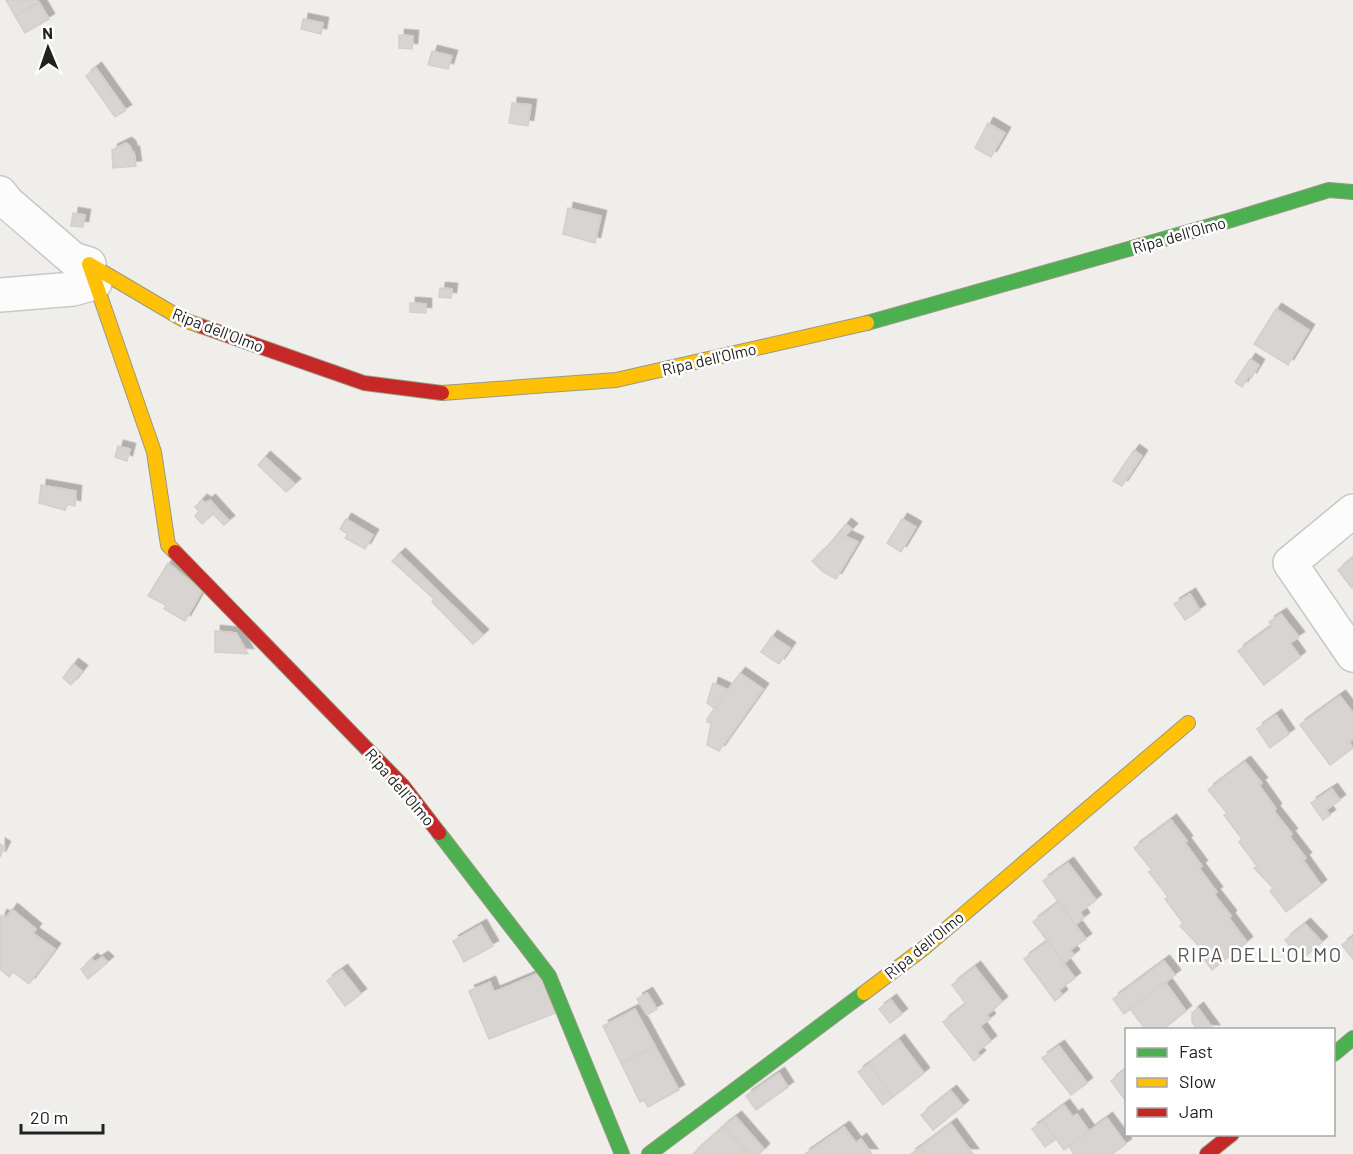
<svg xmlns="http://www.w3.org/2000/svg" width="1353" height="1154" viewBox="0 0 1353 1154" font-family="Barlow,sans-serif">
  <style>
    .building { fill: #d7d4d2; stroke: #d3d0cc; stroke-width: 1.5; filter: url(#shadow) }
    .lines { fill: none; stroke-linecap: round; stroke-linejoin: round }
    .street-casing { stroke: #c9c8c7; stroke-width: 36 }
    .fast-casing { stroke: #999a82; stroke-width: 16 }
    .slow-casing { stroke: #999a82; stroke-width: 16 }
    .jam-casing { stroke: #999a82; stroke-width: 16 }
    .street { stroke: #fdfcfc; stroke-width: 33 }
    .fast { stroke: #4caf50; stroke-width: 14 }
    .slow { stroke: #ffc107; stroke-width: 14 }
    .jam { stroke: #c62828; stroke-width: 14 }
    .labels { text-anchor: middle; stroke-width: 5; stroke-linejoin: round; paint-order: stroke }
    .street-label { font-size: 16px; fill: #222; stroke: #fff }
    .quarter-label { font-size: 20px; letter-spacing: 1.5px; fill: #555; stroke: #fff }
  </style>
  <defs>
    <filter id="shadow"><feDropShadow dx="5.5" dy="-5.5" stdDeviation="0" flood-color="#0004"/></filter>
  </defs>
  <rect width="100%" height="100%" fill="#f0eeeb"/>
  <!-- building -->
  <g class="building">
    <polygon points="6,0 37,0 39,2 15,16"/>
    <polygon points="39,2 49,19 25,33 15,16"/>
    <polygon points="303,19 323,23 321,34 301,29"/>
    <polygon points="399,35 413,36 412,49 399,48"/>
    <polygon points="432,51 452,56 448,69 428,65"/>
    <polygon points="96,68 126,110 115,117 86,76"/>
    <polygon points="512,103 531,105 528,126 509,123"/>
    <polygon points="988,123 1005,133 991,157 975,148"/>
    <polygon points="126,143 130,146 132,152 134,152 136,166 113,168 112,150"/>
    <polygon points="568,208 601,216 595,243 563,234"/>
    <polygon points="73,213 85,215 83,227 71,226"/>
    <polygon points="440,288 452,289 451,298 439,297"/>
    <polygon points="410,303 426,304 426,313 410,312"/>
    <polygon points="1276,309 1309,330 1288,365 1254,344"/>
    <polygon points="1250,359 1259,365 1251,378 1249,376 1242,387 1235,382"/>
    <polygon points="118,446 130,449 127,461 115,457"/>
    <polygon points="1134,450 1142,456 1122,486 1113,481"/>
    <polygon points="265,457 295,484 286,492 258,465"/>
    <polygon points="41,485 76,491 75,506 68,504 65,510 39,503"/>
    <polygon points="202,500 206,503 210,500 229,521 224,525 213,514 202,524 195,516 199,511 195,507"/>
    <polygon points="346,519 373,535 365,549 345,538 348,534 340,529"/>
    <polygon points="902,519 916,527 901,552 887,543"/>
    <polygon points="846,524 852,529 845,536 858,542 836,579 823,572 812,561 825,549"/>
    <polygon points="400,554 483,635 473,644 432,602 434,599 392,561"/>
    <polygon points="1353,558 1353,587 1352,588 1338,570"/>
    <polygon points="168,563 202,591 185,621 164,609 166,605 148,596"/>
    <polygon points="1190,594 1200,610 1185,620 1174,604"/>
    <polygon points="1281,614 1299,637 1290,643 1300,657 1264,685 1238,651 1272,626 1269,622"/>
    <polygon points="215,631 236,633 248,654 215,652"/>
    <polygon points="772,636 790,648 779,664 761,652"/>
    <polygon points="73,664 82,671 71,685 63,678"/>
    <polygon points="740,673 763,689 719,751 707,745 711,723 707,722 707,719"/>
    <polygon points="713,683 728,690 715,709 707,703"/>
    <polygon points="1340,696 1353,713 1353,739 1349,742 1353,748 1330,765 1300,725"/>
    <polygon points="1276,715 1289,734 1270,748 1257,729"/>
    <polygon points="1245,762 1262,783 1259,785 1276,809 1274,811 1292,834 1289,836 1306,858 1303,860 1321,885 1286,912 1270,891 1273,888 1254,868 1257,866 1239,842 1242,839 1224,815 1227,813 1208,790"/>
    <polygon points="1332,789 1340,800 1326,810 1330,815 1323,820 1311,803"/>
    <polygon points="1171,820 1187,841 1185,843 1202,866 1199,868 1217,892 1214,894 1231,916 1229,918 1247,942 1212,970 1196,948 1199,946 1180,926 1183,923 1165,899 1168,897 1149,872 1152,870 1134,848"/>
    <polygon points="0,844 5,847 0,857"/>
    <polygon points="1068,863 1096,900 1080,912 1084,918 1075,925 1043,881"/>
    <polygon points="1059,902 1086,939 1070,950 1074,955 1064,963 1033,922"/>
    <polygon points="12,909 36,929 33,933 55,949 29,984 13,972 9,977 0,969 0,918 2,915 6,918"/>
    <polygon points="1305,924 1322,942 1307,955 1300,946 1295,952 1285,940"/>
    <polygon points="481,925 493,946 464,962 453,941"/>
    <polygon points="1353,937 1353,959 1342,945"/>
    <polygon points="1048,941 1075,978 1059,990 1062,995 1055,1001 1024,959"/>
    <polygon points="103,957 108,962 88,979 81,969 92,959 95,962"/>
    <polygon points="1164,961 1175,975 1124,1014 1113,999"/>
    <polygon points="975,967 1002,1002 987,1015 990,1019 980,1026 991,1041 977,1052 980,1056 974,1061 943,1022 966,1004 952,985"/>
    <polygon points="342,970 361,994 345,1006 327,981"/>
    <polygon points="539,973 555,1013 489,1039 469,991 490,982 494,992"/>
    <polygon points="1165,982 1186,1011 1162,1030 1146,1030 1130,1009"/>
    <polygon points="647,993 657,1009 647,1015 637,999"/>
    <polygon points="891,1000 902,1014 890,1023 879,1009"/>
    <polygon points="1198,1008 1214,1030 1198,1030 1192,1022 1192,1013"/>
    <polygon points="635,1009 655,1046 621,1063 603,1026"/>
    <polygon points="899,1040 924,1073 893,1097 869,1064"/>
    <polygon points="655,1046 679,1090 648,1107 644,1100 640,1102 621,1063"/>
    <polygon points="1059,1046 1087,1083 1071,1095 1042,1058"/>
    <polygon points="869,1064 893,1097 883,1105 858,1072"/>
    <polygon points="1126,1069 1126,1101 1111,1081"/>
    <polygon points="779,1073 788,1087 756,1110 746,1096"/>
    <polygon points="951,1091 963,1106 933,1130 921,1115"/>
    <polygon points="1064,1105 1073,1117 1077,1114 1089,1131 1064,1150 1043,1121"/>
    <polygon points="736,1117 764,1149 759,1154 749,1154 724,1126"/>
    <polygon points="1107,1118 1126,1144 1112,1154 1074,1154 1069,1146"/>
    <polygon points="1043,1121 1056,1139 1045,1147 1032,1129"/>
    <polygon points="951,1124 973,1154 926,1154 921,1147"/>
    <polygon points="724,1126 749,1154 693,1154"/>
    <polygon points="844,1127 856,1143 861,1139 872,1154 805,1154"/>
    <polygon points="921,1147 926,1154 911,1154"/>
  </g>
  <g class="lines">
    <!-- street casing -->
    <g class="street-casing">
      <g id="street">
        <polyline points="0,193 8,203 73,259 89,264"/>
        <polyline points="0,295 73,289 95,283"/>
        <polyline points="1353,511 1290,563 1353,655"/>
      </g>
    </g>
    <!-- fast casing -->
    <g class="fast-casing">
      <g id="fast">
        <polyline points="867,323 1231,220 1329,190 1353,192"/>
        <polyline points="439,833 549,976 622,1154"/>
        <polyline points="1334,1054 1353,1038"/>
        <polyline points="649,1154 864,993"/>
      </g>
    </g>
    <!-- slow casing -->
    <g class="slow-casing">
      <g id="slow">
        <polyline points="442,393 616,380 867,323"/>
        <polyline points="175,552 168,545 154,452 89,264 184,320 201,326"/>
        <polyline points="864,993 924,948 1188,723"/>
      </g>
    </g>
    <!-- jam casing -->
    <g class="jam-casing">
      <g id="jam">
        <polyline points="201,326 364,383 442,393"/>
        <polyline points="175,552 403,786 439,833"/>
        <polyline points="1207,1154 1232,1134"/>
      </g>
    </g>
    <!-- street -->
    <use href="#street" class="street"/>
    <!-- fast -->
    <use href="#fast" class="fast"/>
    <!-- slow -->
    <use href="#slow" class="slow"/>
    <!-- jam -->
    <use href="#jam" class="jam"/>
  </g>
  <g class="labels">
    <!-- street labels -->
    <g class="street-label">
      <text transform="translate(1179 235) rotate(-16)" y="6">Ripa dell'Olmo</text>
      <text transform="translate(218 330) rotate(21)" y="6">Ripa dell'Olmo</text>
      <text transform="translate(709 359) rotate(-13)" y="6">Ripa dell'Olmo</text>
      <text transform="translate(400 787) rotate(49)" y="6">Ripa dell'Olmo</text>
      <text transform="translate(924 945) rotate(-39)" y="6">Ripa dell'Olmo</text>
    </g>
    <!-- quarter labels -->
    <g class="quarter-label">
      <text x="1260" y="962">RIPA DELL'OLMO</text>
    </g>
  </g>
  <!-- legend -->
  <rect x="1125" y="1028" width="210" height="108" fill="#ffffff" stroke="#a7a7a7" stroke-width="1.5"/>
  <rect x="1137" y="1048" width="30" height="9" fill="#4caf50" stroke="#a7a7a7" stroke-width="1.5"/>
  <text x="1179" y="1058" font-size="18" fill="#222222">Fast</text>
  <rect x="1137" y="1078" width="30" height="9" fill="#ffc107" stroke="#a7a7a7" stroke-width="1.5"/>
  <text x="1179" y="1088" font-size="18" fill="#222222">Slow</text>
  <rect x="1137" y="1108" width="30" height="9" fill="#c62828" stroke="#a7a7a7" stroke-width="1.5"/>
  <text x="1179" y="1118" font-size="18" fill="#222222">Jam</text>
  <!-- north arrow -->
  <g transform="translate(48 48) rotate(358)" stroke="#ffffff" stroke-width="4.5" paint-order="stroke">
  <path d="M0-4.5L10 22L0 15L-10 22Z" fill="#222222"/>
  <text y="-9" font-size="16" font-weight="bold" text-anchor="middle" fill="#222222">N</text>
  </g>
  <!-- scale -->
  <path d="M21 1124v9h82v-9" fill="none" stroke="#222222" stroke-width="3"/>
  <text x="30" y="1124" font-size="18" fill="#222222" stroke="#ffffff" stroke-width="4.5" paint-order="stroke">20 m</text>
</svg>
